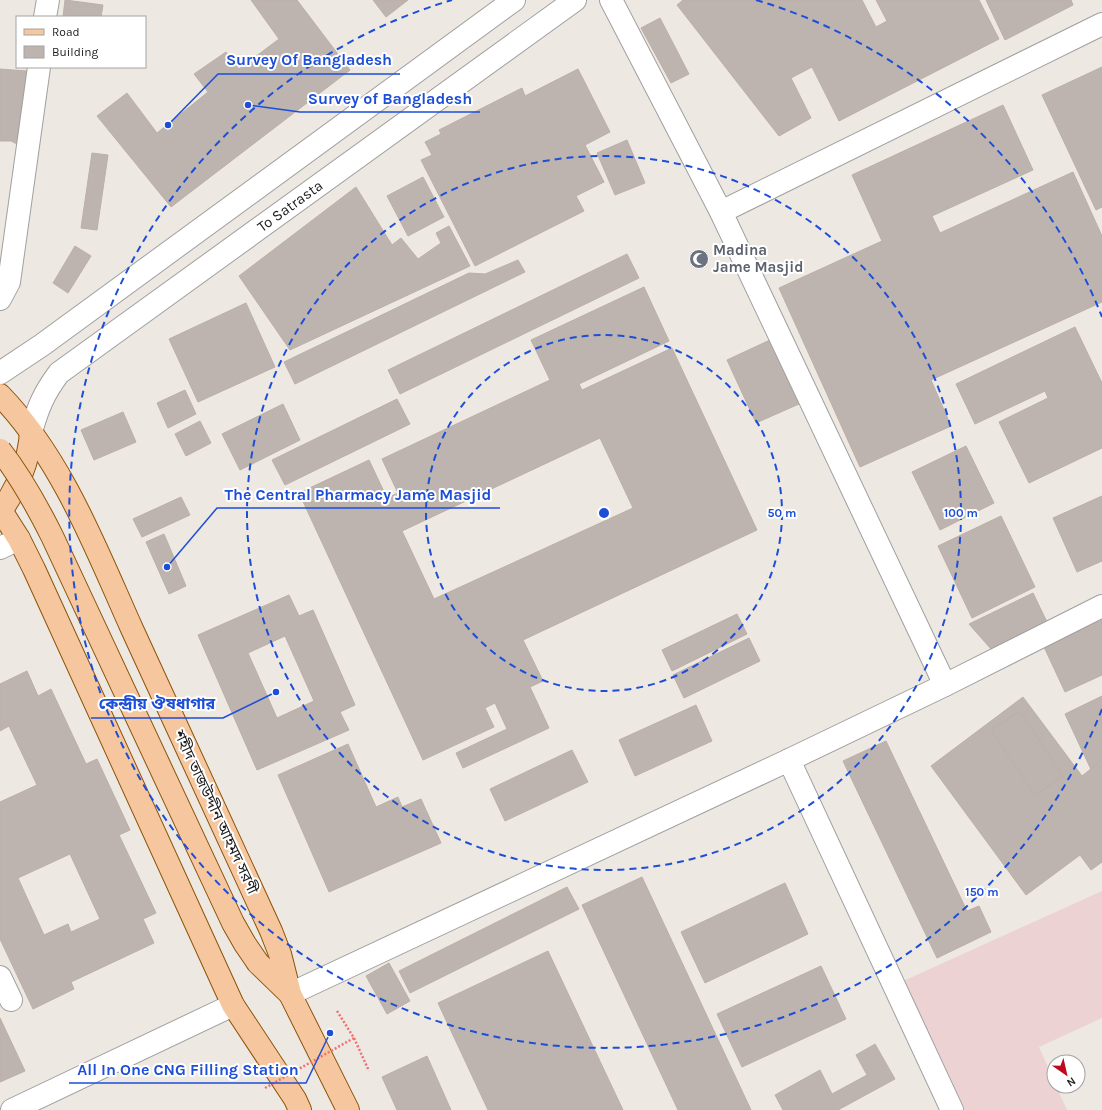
<svg xmlns="http://www.w3.org/2000/svg" width="1102" height="1110" viewBox="0 0 1102 1110" font-family="Karla,'Noto Sans Bengali',sans-serif">
  <style>
    .commercial { fill: #edd2d4 }
    .building { fill: #bdb4af; stroke: #beaea6; fill-rule: evenodd }
    .lines { fill: none; stroke-linecap: round; stroke-linejoin: round }
    .minor-casing { stroke: #a0a0a0; stroke-width: 24 }
    .major-casing { stroke: #8c5308; stroke-width: 24 }
    .path { stroke: #f16f6f; stroke-width: 2.5; stroke-dasharray: 2 2; stroke-linecap: butt }
    .minor { stroke: #fff; stroke-width: 22 }
    .major { stroke: #f6c79e; stroke-width: 22 }
    .major-bridge-casing { stroke: #8c5308; stroke-width: 24; stroke-linecap: butt }
    .path-bridge { stroke: #f16f6f; stroke-width: 2.5; stroke-dasharray: 2 2; stroke-linecap: butt }
    .major-bridge { stroke: #f6c79e; stroke-width: 22 }
    .ring { fill: none; stroke: #1d4ed8; stroke-width: 2; stroke-dasharray: 7 5 }
    .labels { text-anchor: middle; stroke-width: 4; stroke-linejoin: round; paint-order: stroke }
    .street-label { font-size: 15px; fill: #1c1c1c; stroke: #fff }
    .worship-label { font-size: 15px; font-weight: bold; fill: #5b616d; stroke: #fff; text-anchor: start }
    .centre { fill: #1d4ed8; stroke: #fff; stroke-width: 2 }
    .ring-label { font-size: 12px; text-anchor: middle; font-weight: bold; fill: #1d4ed8; stroke: #fff; stroke-width: 4; stroke-linejoin: round; paint-order: stroke }
    .leader { fill: none; stroke: #1d4ed8; stroke-width: 1.5 }
    .callout-dot { fill: #1d4ed8; stroke: #fff; stroke-width: 1.5 }
    .callout-label { font-size: 16px; text-anchor: middle; font-weight: bold; fill: #1d4ed8; stroke: #fff; stroke-width: 4; stroke-linejoin: round; paint-order: stroke }
  </style>
  <rect width="100%" height="100%" fill="#ede8e2"/>
  <!-- commercial -->
  <polygon class="commercial" points="1102,891 1102,1018 1039,1047 1054,1081 1054,1086 1056,1086 1067,1110 959,1110 901,982"/>
  <!-- building -->
  <g class="building">
    <polygon points="65,0 103,5 101,17 63,17"/>
    <polygon points="251,0 297,0 350,70 171,207 97,116 127,93 157,133 208,92 194,74 226,52 239,69 279,39"/>
    <polygon points="373,0 408,0 386,17"/>
    <polygon points="683,0 862,0 876,27 887,21 876,0 979,0 999,39 839,121 812,67 791,78 811,118 779,136 677,5"/>
    <polygon points="986,0 1071,0 1073,5 1005,40"/>
    <polygon points="660,18 689,74 671,83 641,28"/>
    <polygon points="1102,67 1102,207 1096,210 1042,95"/>
    <polygon points="0,69 27,71 17,144 11,141 0,141"/>
    <polygon points="578,69 610,132 585,145 604,182 576,196 584,211 475,266 421,160 432,155 425,142 441,134 439,130 522,88 525,96"/>
    <polygon points="1003,105 1033,170 932,216 940,233 1073,172 1102,236 1102,302 931,380 951,426 860,467 779,288 882,241 852,175"/>
    <polygon points="627,140 645,183 615,195 597,153"/>
    <polygon points="92,153 108,155 97,230 81,228"/>
    <polygon points="423,177 444,217 408,236 387,196"/>
    <polygon points="356,187 392,245 401,238 418,259 441,243 436,233 449,226 470,266 290,350 239,276"/>
    <polygon points="75,246 91,256 68,293 53,283"/>
    <polygon points="627,254 639,278 400,394 388,370"/>
    <polygon points="518,260 525,272 295,384 284,362 469,273 485,274"/>
    <path d="M 644,287 L 669,341 L 579,384 L 582,390 L 672,348 L 757,530 L 523,640 L 543,681 L 530,687 L 549,728 L 463,768 L 456,753 L 507,729 L 495,703 L 485,708 L 494,727 L 423,760 L 299,493 L 369,460 L 387,498 L 398,493 L 382,459 L 550,380 L 531,340 ZM 600,438 L 633,508 L 434,599 L 402,531 Z"/>
    <polygon points="246,303 275,367 198,402 169,339"/>
    <polygon points="1075,327 1102,383 1102,448 1029,483 999,422 1048,398 1045,391 975,424 956,384"/>
    <polygon points="770,340 799,404 756,423 727,360"/>
    <polygon points="185,390 196,414 168,428 157,403"/>
    <polygon points="397,399 410,424 285,485 272,460"/>
    <polygon points="283,404 300,440 240,470 222,434"/>
    <polygon points="123,412 136,442 94,460 81,430"/>
    <polygon points="200,421 211,443 186,456 175,434"/>
    <polygon points="966,446 994,503 940,530 912,472"/>
    <polygon points="1102,496 1102,561 1077,572 1053,518"/>
    <polygon points="181,497 190,515 142,537 133,519"/>
    <polygon points="1001,516 1035,587 972,618 938,546"/>
    <polygon points="164,534 186,586 169,594 146,542"/>
    <polygon points="1033,593 1047,622 991,649 969,624"/>
    <path d="M 289,595 L 299,616 L 313,610 L 355,705 L 340,712 L 349,730 L 257,770 L 198,635 ZM 285,636 L 314,701 L 277,718 L 248,653 Z"/>
    <polygon points="737,614 747,634 672,671 662,650"/>
    <polygon points="1102,620 1102,675 1065,692 1044,647"/>
    <polygon points="749,638 760,661 684,698 673,675"/>
    <path d="M 27,671 L 38,696 L 51,689 L 86,764 L 97,759 L 130,830 L 119,835 L 156,913 L 143,919 L 154,943 L 71,982 L 74,989 L 33,1009 L 0,939 L 0,802 L 37,785 L 9,726 L 0,731 L 0,684 ZM 70,854 L 100,919 L 71,932 L 68,924 L 44,935 L 18,878 Z"/>
    <polygon points="1102,696 1102,793 1065,714"/>
    <polygon points="1023,697 1082,776 1097,764 1102,770 1102,862 1091,870 1080,855 1026,895 931,766"/>
    <polygon points="696,705 712,741 635,776 619,740"/>
    <polygon points="1020,711 1063,776 1035,795 991,730"/>
    <polygon points="886,741 967,911 979,906 991,932 937,958 843,761"/>
    <polygon points="348,744 376,807 398,797 402,807 421,799 441,843 329,892 278,775"/>
    <polygon points="572,750 588,782 505,821 490,789"/>
    <polygon points="642,877 751,1110 678,1110 582,905"/>
    <polygon points="785,883 808,934 705,983 681,932"/>
    <polygon points="567,887 579,909 410,993 399,971"/>
    <polygon points="548,951 623,1110 488,1110 438,1003"/>
    <polygon points="389,963 410,1001 387,1014 366,976"/>
    <polygon points="821,966 846,1019 742,1067 717,1014"/>
    <polygon points="0,1018 25,1071 0,1082"/>
    <polygon points="875,1044 895,1079 838,1110 783,1110 775,1095 820,1070 832,1094 867,1075 856,1055"/>
    <polygon points="427,1056 451,1110 397,1110 382,1077"/>
  </g>
  <g class="lines">
    <!-- minor casing -->
    <g class="minor-casing">
      <g id="minor">
        <polyline points="611,0 721,212 945,685"/>
        <polyline points="45,17 48,0"/>
        <polyline points="721,212 1102,24"/>
        <polyline points="0,299 9,282 39,67"/>
        <polyline points="0,373 42,345 514,0"/>
        <path d="M 31,432 C 38,407 44,393 59,373 L 575,0"/>
        <polyline points="0,548 19,539"/>
        <polyline points="789,760 952,1110"/>
        <polyline points="0,977 11,1000"/>
        <polyline points="290,994 789,760 945,685 1102,606"/>
        <polyline points="12,1110 233,1005"/>
      </g>
    </g>
    <!-- major casing -->
    <g class="major-casing">
      <g id="major">
        <path d="M 0,395 C 62,459 96,549 132,629 C 179,729 225,830 271,931 L 280,954 L 290,994 L 348,1110"/>
        <polyline points="0,509 19,539 34,569 233,1005 295,1099 300,1110"/>
        <path d="M 1,511 C 18,486 29,462 31,432"/>
        <polyline points="258,963 290,994"/>
      </g>
    </g>
    <!-- path -->
    <polyline class="path" points="337,1011 354,1038 369,1071"/>
    <!-- minor -->
    <use href="#minor" class="minor"/>
    <!-- major -->
    <use href="#major" class="major"/>
    <!-- major-bridge casing -->
    <g class="major-bridge-casing">
      <path id="major-bridge" d="M 0,450 C 21,477 37,506 52,536 L 233,923 L 245,944 L 258,963"/>
    </g>
    <!-- path-bridge -->
    <polyline class="path-bridge" points="265,1088 354,1038"/>
    <!-- major-bridge -->
    <use href="#major-bridge" class="major-bridge"/>
  </g>
  <!-- distance rings -->
  <g class="ring">
    <circle cx="604" cy="513" r="178"/>
    <circle cx="604" cy="513" r="357"/>
    <path d="M1102 709A535 535 0 1 1 452 0M756 0A535 535 0 0 1 1102 317"/>
  </g>
  <!-- icons -->
  <defs>
    <g id="mosque-disc" transform="scale(1)"><circle r="9.5" fill="#6b7280" stroke="#fff"/><path d="M3.5-4.9A6 6 0 1 0 3.5 4.9A5 5 0 1 1 3.5-4.9Z" fill="#fff"/></g>
  </defs>
  <g fill-rule="evenodd">
    <use href="#mosque-disc" x="699" y="259"/>
  </g>
  <g class="labels">
    <!-- street labels -->
    <g class="street-label">
      <text transform="translate(290 206) rotate(-36)" y="5">To Satrasta</text>
      <text transform="translate(216 812) rotate(65)" y="5">শহীদ তাজউদ্দীন আহমদ সরণী</text>
    </g>
    <!-- worship labels -->
    <g class="worship-label">
      <text x="713" y="255">Madina<tspan x="713" dy="17">Jame Masjid</tspan></text>
    </g>
  </g>
  <circle cx="604" cy="513" r="6" class="centre"/>
  <g class="ring-label">
    <text x="782" y="517">50 m</text>
    <text x="961" y="517">100 m</text>
    <text x="982" y="896">150 m</text>
  </g>
  <!-- callouts -->
  <path class="leader" d="M168 125L218 74H400M248 105L300 112H480M167 567L217 508H500M276 692L223 718H91M330 1033L306 1083H69"/>
  <g class="callout-dot">
    <circle cx="168" cy="125" r="4"/>
    <circle cx="248" cy="105" r="4"/>
    <circle cx="167" cy="567" r="4"/>
    <circle cx="276" cy="692" r="4"/>
    <circle cx="330" cy="1033" r="4"/>
  </g>
  <g class="callout-label">
    <text x="309" y="65">Survey Of Bangladesh</text>
    <text x="390" y="104">Survey of Bangladesh</text>
    <text x="358" y="500">The Central Pharmacy Jame Masjid</text>
    <text x="157" y="709">কেন্দ্রীয় ঔষধাগার</text>
    <text x="188" y="1075">All In One CNG Filling Station</text>
  </g>
  <!-- legend -->
  <rect x="16" y="16" width="130" height="52" fill="#ffffff" stroke="#a4a4a4"/>
  <rect x="24" y="29" width="20" height="6" fill="#f6c79e" stroke="#a4a4a4"/>
  <text x="52" y="36" font-size="12" fill="#1c1c1c">Road</text>
  <rect x="24" y="46" width="20" height="12" fill="#bdb4af" stroke="#a4a4a4"/>
  <text x="52" y="56" font-size="12" fill="#1c1c1c">Building</text>
  <!-- north arrow -->
  <g transform="translate(1066 1074) rotate(146)"><circle r="19" fill="#ffffff" stroke="#a4a4a4"/>
  <path d="M0-3L7 15L0 10L-7 15Z" fill="#bd0b1e"/>
  <text y="-6" font-size="11" font-weight="bold" text-anchor="middle" fill="#1c1c1c">N</text>
  </g>
</svg>
